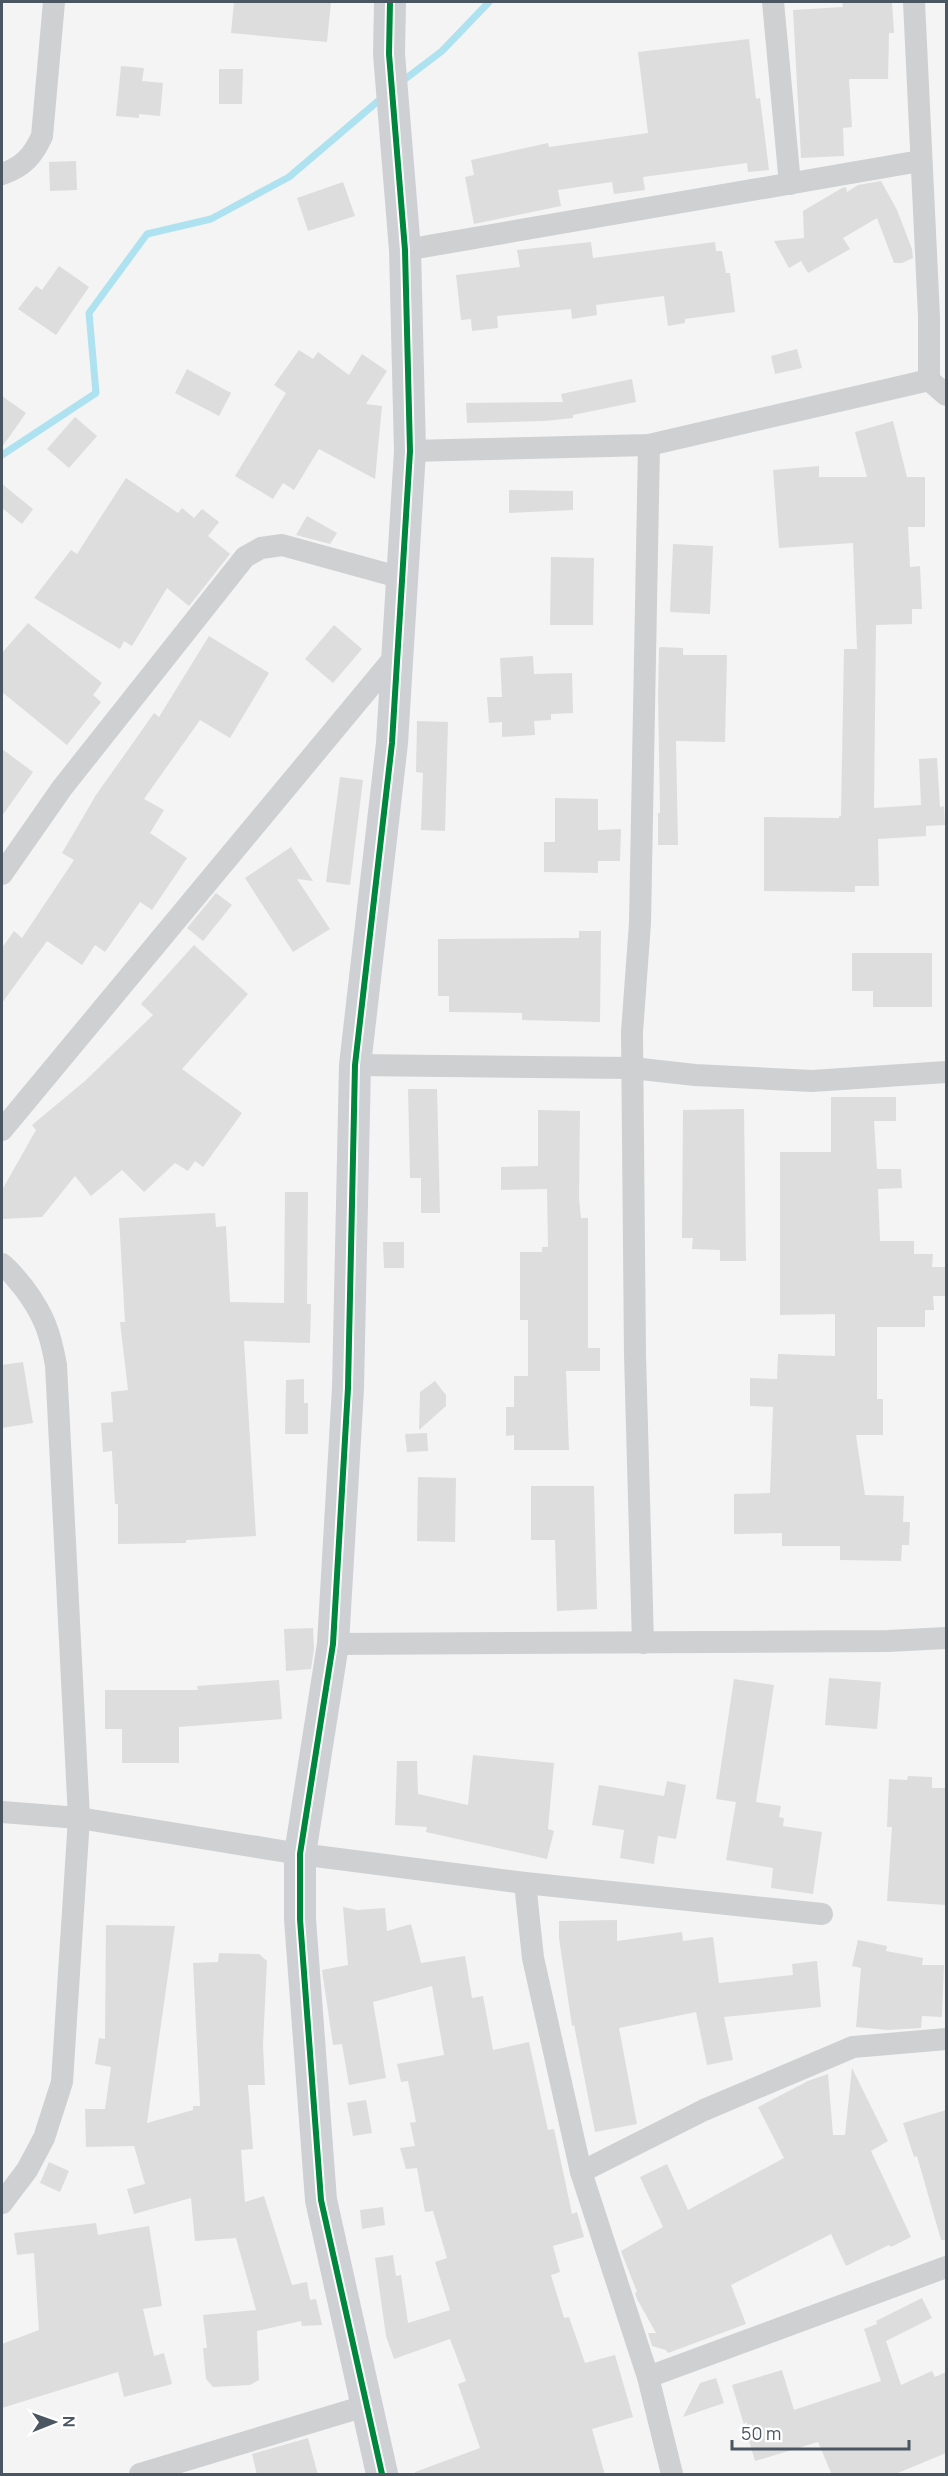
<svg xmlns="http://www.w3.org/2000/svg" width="948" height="2476" viewBox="0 0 948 2476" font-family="Manrope,sans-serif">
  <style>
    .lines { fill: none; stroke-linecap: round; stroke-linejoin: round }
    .stream { stroke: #aee2f0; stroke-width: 7 }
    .building { fill: #ddddde }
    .street { stroke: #ced0d2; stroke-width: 22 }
    .secondary { stroke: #ced0d4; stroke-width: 32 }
    .cycleway-casing { stroke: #fff; stroke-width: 10 }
    .cycleway { stroke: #00873e; stroke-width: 6 }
  </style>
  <rect width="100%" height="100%" fill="#f4f4f4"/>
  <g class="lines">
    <!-- stream -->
    <g class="stream">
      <polyline points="400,83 442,51 489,2"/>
      <polyline points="2,455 96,393 89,313 147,234 211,219 289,177 384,96"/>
    </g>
  </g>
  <!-- building -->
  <g class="building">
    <polygon points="234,2 331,2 327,42 231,33"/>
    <polygon points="842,2 892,2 894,33 889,33 888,79 849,79 852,127 843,128 844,156 801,158 793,10 843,7"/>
    <polygon points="749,39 756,99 760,98 769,170 748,172 747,163 643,177 645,190 614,194 612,182 558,190 561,206 474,224 465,177 474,175 471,160 548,143 549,147 648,133 638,52"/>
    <polygon points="121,66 144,68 142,81 163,83 160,116 139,114 139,118 116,116"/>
    <polygon points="219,69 243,69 242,104 219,104"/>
    <polygon points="76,161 77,190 50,191 49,162"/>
    <polygon points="881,181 897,210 912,249 913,258 902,263 894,263 877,218 843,238 850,249 808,273 801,261 789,268 774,241 804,238 803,211 842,188 846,187 847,192 858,185"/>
    <polygon points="343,182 355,216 308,231 297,198"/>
    <polygon points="591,242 593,258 715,242 716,251 722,251 726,273 730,273 735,312 685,319 685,323 668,326 664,296 596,305 597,315 572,319 571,309 497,316 498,328 472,331 471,319 461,320 456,275 520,267 517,250"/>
    <polygon points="59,266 89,287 56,335 18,309 36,286 42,290"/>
    <polygon points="797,349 802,368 775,374 771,356"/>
    <polygon points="299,350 313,359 318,352 349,375 362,354 387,371 366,404 382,406 375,479 319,449 294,490 283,483 273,499 235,476 286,393 274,385"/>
    <polygon points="187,369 231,393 219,416 175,393"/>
    <polygon points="632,379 636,402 573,415 573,418 544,421 467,423 466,403 563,402 561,394"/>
    <polygon points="2,396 26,413 2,447"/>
    <polygon points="75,417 97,436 69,468 47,449"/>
    <polygon points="893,421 907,477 925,477 925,527 908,527 910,567 920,566 922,609 912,609 912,624 876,625 874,808 921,805 919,759 937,758 940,807 944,806 945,825 926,826 926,836 878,839 879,886 855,886 855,892 764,891 764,817 839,818 839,816 841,816 844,649 857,649 853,543 779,548 773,470 819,466 819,477 867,477 855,432"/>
    <polygon points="126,478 178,513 182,508 194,518 202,509 219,522 208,536 230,554 189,606 167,588 132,646 124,641 120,649 34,598 71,550 77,554"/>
    <polygon points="2,484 33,509 22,524 2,508"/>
    <polygon points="509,490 573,491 573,510 509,513"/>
    <polygon points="307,516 337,533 330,544 296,535"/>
    <polygon points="673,544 713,546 710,614 670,612"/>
    <polygon points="551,557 594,558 593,625 550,625"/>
    <polygon points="28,623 102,683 93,695 101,702 67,745 2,692 2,653"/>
    <polygon points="334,625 362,649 333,683 305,659"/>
    <polygon points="209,636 269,673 230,738 200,720 144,799 164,810 150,833 187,858 152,910 140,902 105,952 95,945 82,965 47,941 2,1003 2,948 14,931 22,938 74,860 62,853 96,795 154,713 159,717"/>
    <polygon points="661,647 683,648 683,655 727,655 725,742 676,741 678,845 658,845 658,813 660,813 658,696 659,648"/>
    <polygon points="533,656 534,674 572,673 573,713 551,714 551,720 534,721 535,735 502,737 502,722 489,723 487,697 502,697 500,658"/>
    <polygon points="417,721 448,722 445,831 421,830 423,773 416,772"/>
    <polygon points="2,749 33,772 2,816"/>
    <polygon points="340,777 363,780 350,885 326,882"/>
    <polygon points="555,798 598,799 598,830 621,829 620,861 598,861 598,873 544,872 544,842 555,842"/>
    <polygon points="291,847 313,881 297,879 330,929 293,952 245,878"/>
    <polygon points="216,893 232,905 203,941 187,928"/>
    <polygon points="579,931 601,931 600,1022 522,1020 522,1013 449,1012 449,996 438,996 438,939 579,938"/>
    <polygon points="194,945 248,994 182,1069 242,1113 203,1167 195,1161 188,1171 175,1163 144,1192 122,1170 91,1196 75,1176 42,1217 2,1219 2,1190 36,1130 32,1125 85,1081 153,1015 141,1004"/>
    <polygon points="852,953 932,953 932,1007 873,1007 873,991 852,991"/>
    <polygon points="408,1089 437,1089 440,1213 421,1213 421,1178 410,1178"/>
    <polygon points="831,1097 896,1097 896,1121 874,1121 877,1169 901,1169 902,1188 878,1189 880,1241 914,1241 914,1254 933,1254 932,1267 946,1267 946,1296 933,1296 934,1310 925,1310 925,1327 877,1327 877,1399 883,1399 883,1435 856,1435 865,1495 904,1496 903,1522 910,1522 909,1545 902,1545 901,1561 840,1560 840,1546 782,1546 782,1533 734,1534 734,1494 770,1493 773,1407 750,1406 750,1378 777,1379 778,1354 835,1356 835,1314 780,1315 780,1152 831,1152"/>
    <polygon points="744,1109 746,1261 720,1261 720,1250 692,1249 693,1238 682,1238 683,1110"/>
    <polygon points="538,1110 580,1111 579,1199 581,1218 588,1218 588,1348 600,1348 600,1371 566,1371 569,1450 514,1450 514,1435 506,1436 506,1407 514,1407 514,1376 528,1376 528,1320 520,1320 520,1252 542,1252 542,1247 548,1247 547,1189 501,1190 501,1167 538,1166"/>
    <polygon points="285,1192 308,1192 307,1304 311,1304 310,1343 244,1341 256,1536 186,1540 186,1543 118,1544 118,1504 115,1504 112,1451 103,1452 101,1423 113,1422 111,1392 128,1390 120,1322 125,1322 119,1218 215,1213 216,1227 226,1226 230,1302 284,1303"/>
    <polygon points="383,1242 404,1242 404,1268 384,1268"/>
    <polygon points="23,1362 33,1423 2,1428 2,1365"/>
    <polygon points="304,1379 304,1403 308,1403 308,1434 285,1434 286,1380"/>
    <polygon points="435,1381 446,1395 446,1406 419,1430 420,1392"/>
    <polygon points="427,1433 428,1451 407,1452 405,1434"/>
    <polygon points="418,1477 456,1478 455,1542 417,1541"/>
    <polygon points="531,1486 594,1486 597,1609 557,1611 555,1540 531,1540"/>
    <polygon points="313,1628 314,1649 311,1669 286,1671 284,1629"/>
    <polygon points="829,1678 881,1682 877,1729 825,1725"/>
    <polygon points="734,1679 774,1685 756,1802 781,1806 779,1817 784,1818 783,1826 822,1832 813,1894 771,1888 773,1868 726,1860 736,1802 716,1799"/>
    <polygon points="279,1680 282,1719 179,1727 179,1763 122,1763 122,1729 105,1729 105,1690 198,1690 197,1686"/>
    <polygon points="473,1755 554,1763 548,1829 554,1831 547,1859 426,1832 427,1827 395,1825 397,1761 417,1761 418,1794 468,1805"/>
    <polygon points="908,1776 932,1777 932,1788 946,1788 946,1905 887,1901 892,1827 887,1827 889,1779 907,1780"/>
    <polygon points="667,1781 686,1785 676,1839 658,1836 654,1864 620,1858 624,1830 592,1825 599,1785 664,1796"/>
    <polygon points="343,1907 357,1910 385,1908 387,1931 411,1924 421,1963 465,1956 472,1998 483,1996 493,2050 529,2042 548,2130 554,2129 572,2214 577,2212 584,2237 553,2246 560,2272 551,2275 564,2318 569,2317 585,2363 615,2355 633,2417 592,2429 605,2475 415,2475 415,2472 480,2448 458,2384 466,2381 450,2339 394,2359 386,2336 375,2258 393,2255 396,2276 401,2275 408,2323 450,2310 435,2262 447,2258 433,2211 425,2212 417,2168 406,2169 400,2148 415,2146 410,2123 416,2122 408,2081 401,2082 397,2064 444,2055 432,1986 373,2002 386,2078 349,2085 342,2044 333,2045 322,1970 348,1965"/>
    <polygon points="617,1920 617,1941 682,1932 683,1941 713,1937 719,1983 793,1975 792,1964 817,1961 821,2007 724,2017 733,2060 707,2065 696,2012 619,2028 637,2124 595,2132 574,2025 572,2026 559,1938 559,1921"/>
    <polygon points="106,1925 175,1926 147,2123 193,2110 193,2106 200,2106 193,1963 218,1962 219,1953 259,1954 267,1961 263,2045 265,2085 248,2085 253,2149 241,2150 245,2202 264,2196 292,2285 307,2282 310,2300 316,2299 322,2325 302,2326 301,2321 257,2331 259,2380 250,2385 213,2387 206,2379 203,2348 207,2348 203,2315 256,2310 236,2238 195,2241 191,2198 134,2214 127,2189 145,2184 134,2146 86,2147 85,2109 105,2109 111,2067 95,2064 99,2038 105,2039"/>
    <polygon points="858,1940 887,1946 886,1951 923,1958 922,1965 944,1965 942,2017 922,2016 921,2028 888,2030 856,2027 861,1968 852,1966"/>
    <polygon points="852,2068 888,2141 871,2151 911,2237 891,2247 889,2245 846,2266 831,2234 731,2285 746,2324 668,2353 666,2350 652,2346 648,2333 656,2333 637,2299 635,2293 637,2292 621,2251 663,2227 640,2177 667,2164 688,2210 784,2158 758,2107 808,2081 828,2074 833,2135 845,2135"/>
    <polygon points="366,2100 372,2133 353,2136 347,2103"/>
    <polygon points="946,2110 946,2240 941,2240 917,2156 914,2157 903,2123"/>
    <polygon points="49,2162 69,2171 60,2192 40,2183"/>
    <polygon points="383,2207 385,2225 362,2229 360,2210"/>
    <polygon points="96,2223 98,2235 149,2226 162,2306 143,2309 154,2356 164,2353 172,2384 124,2397 118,2372 2,2408 2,2344 39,2330 34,2253 17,2255 14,2233"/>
    <polygon points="922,2298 932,2318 886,2341 901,2385 932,2371 935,2377 946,2372 946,2453 893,2475 832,2475 818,2442 755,2461 732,2385 782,2370 794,2410 881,2381 864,2329 877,2324 876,2321"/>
    <polygon points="716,2378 724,2403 683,2417 700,2383"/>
    <polygon points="308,2438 318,2475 257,2475 252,2454"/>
  </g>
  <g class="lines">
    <!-- street -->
    <g class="street">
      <polyline points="773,2 790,184"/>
      <polyline points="914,2 929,316 929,380 946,395"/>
      <path d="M 2,174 C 23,167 33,156 42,136 L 54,2"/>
      <polyline points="405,250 920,161"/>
      <polyline points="410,451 649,445 929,380"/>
      <polyline points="2,874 62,788 245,557 261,548 282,545 402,578"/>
      <polyline points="355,1065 632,1068 695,1075 812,1081 946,1072"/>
      <polyline points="2,1130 398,653"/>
      <path d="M 2,1264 C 10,1270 17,1280 24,1288 C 44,1315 50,1332 56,1365 L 79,1818 L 62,2082 L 44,2138 L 27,2170 L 2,2203"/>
      <polyline points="643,1643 635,1355 632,1032 640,923 649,445"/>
      <polyline points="333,1644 888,1641 946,1638"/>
      <polyline points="2,1812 79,1818 300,1854 525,1883 822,1914"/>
      <polyline points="525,1883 533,1958 581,2172 648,2377 672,2474"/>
      <polyline points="581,2172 704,2110 853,2047 946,2039"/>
      <polyline points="648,2377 946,2267"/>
      <polyline points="140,2474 365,2406"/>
    </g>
    <!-- secondary -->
    <polyline class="secondary" points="382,2474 321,2200 300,1919 300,1854 333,1644 348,1388 355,1065 392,743 410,451 405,250 389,54 390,2"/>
    <!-- cycleway casing -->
    <g class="cycleway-casing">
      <polyline id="cycleway" points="382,2474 321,2200 300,1919 300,1854 333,1644 348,1388 355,1065 392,743 410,451 405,250 389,54 390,2"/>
    </g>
    <!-- cycleway -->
    <use href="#cycleway" class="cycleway"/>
  </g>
  <!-- border -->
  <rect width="948" height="2476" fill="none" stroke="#4a5661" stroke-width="6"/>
  <!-- north arrow -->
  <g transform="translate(54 2422) rotate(89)" stroke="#ffffff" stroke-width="4.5" paint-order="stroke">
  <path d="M0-4.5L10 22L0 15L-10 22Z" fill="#4a5661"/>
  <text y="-9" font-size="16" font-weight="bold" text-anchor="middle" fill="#4a5661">N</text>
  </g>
  <!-- scale -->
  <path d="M732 2440v9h177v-9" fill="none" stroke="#4a5661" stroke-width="3"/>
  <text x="741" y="2440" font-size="18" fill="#4a5661" stroke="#ffffff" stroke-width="4.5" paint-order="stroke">50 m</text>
</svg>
